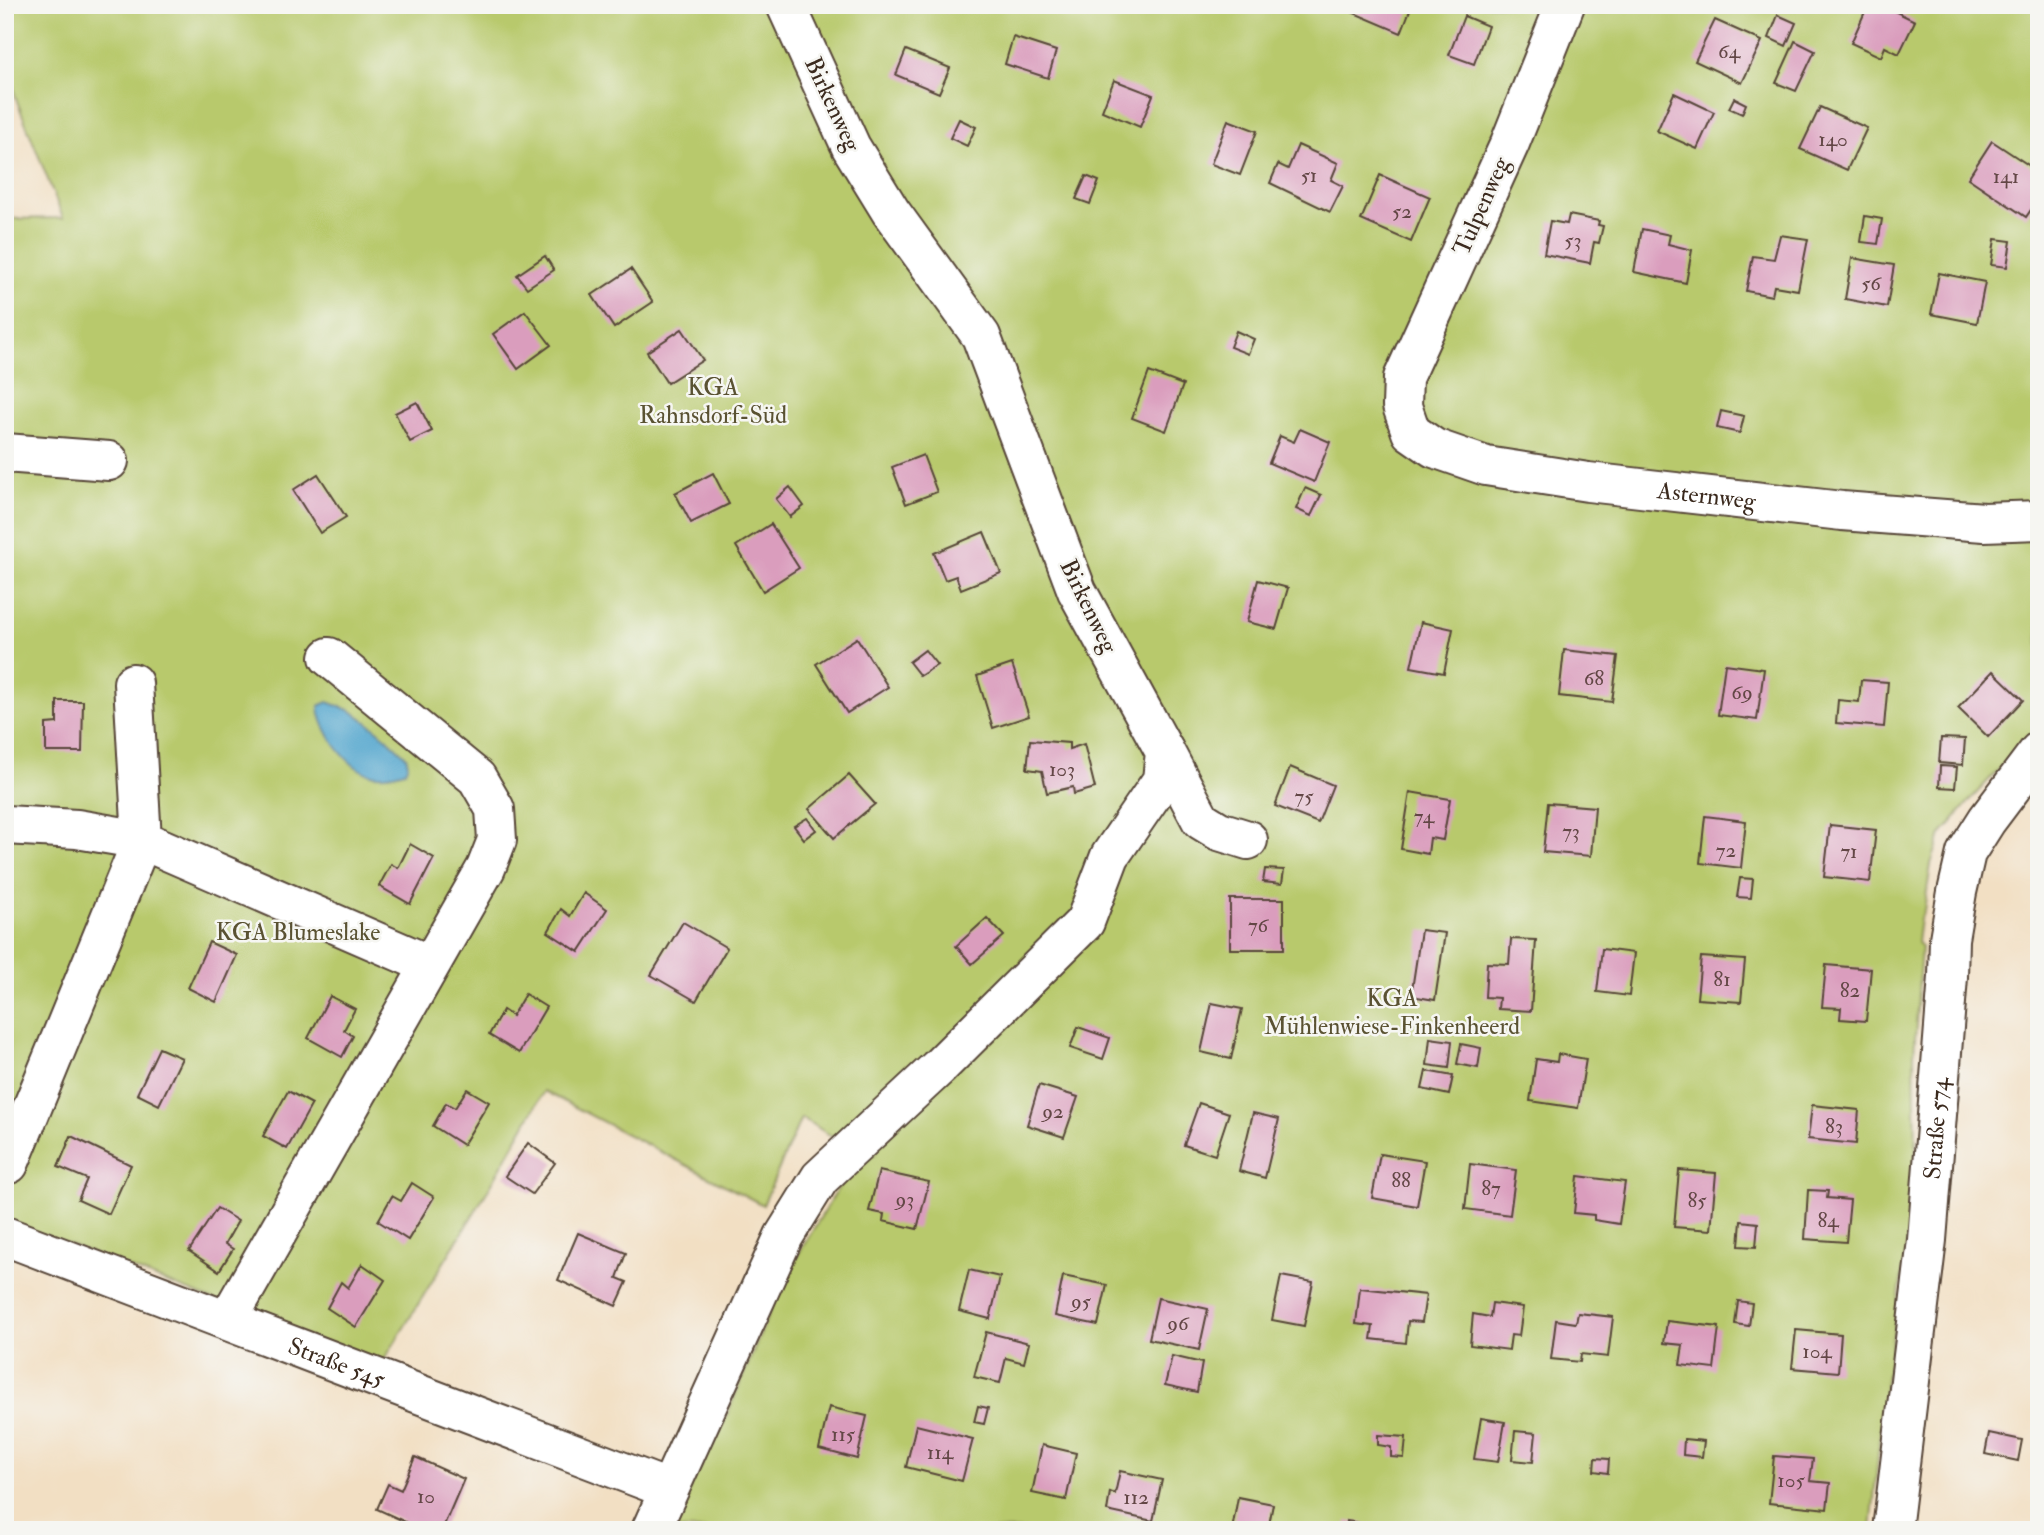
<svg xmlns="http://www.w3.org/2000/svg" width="2044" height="1535" viewBox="0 0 2044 1535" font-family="'IM FELL Double Pica',serif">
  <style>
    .green { fill: #b8c96c; stroke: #7a7a45; stroke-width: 2 }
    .water { fill: #51a5cd; stroke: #466876; stroke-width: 2 }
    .building { fill: #da9dbd }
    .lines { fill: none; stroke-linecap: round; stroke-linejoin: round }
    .minor-casing { stroke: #564537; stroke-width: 42 }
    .minor { stroke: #fff; stroke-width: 38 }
    .labels { text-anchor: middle; stroke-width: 5; stroke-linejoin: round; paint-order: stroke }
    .number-label { font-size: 21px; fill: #634746 }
    .street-label { font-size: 24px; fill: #3b2a1e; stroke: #f6f6f2 }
    .park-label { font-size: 24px; fill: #5a5232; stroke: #f6f6f2 }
  </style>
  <rect width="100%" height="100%" fill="#f6f6f2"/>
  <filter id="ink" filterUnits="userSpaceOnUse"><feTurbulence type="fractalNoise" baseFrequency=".0143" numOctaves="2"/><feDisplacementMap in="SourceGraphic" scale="14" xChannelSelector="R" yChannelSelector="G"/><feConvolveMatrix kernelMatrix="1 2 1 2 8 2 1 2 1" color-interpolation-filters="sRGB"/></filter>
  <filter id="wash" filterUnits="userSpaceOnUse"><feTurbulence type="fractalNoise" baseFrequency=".00686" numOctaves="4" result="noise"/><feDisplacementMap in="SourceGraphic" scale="28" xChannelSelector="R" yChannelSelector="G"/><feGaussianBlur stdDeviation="1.57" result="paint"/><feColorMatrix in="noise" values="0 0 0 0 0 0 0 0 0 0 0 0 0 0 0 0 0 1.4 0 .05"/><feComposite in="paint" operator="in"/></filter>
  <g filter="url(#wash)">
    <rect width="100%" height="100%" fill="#f2dfc3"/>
    <!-- green -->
    <polygon class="green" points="5,5 2039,5 2039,726 1972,798 1941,835 1931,864 1924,911 1920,919 1917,942 1921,947 1914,1055 1916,1149 1910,1223 1884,1393 1871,1530 671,1530 688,1491 724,1422 770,1311 799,1253 854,1162 875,1154 832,1136 801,1118 763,1205 544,1091 488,1190 381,1365 5,1220 5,219 63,218 15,96 5,35"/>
    <!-- water -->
    <path class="water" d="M 328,702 L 352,711 L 379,731 L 406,756 L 408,764 L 405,771 C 394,774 383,777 371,774 C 348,769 319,729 319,706 Z"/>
    <g id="blocks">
      <!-- building -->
      <g class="building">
        <polygon points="928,5 950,5 947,13"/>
        <polygon points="1349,5 1412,5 1401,33 1347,10"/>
        <polygon points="1868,5 1882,5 1915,21 1899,54 1885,47 1881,57 1851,43"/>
        <polygon points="1778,15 1796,23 1786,46 1769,38"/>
        <polygon points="1464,16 1488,26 1474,64 1449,55"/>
        <polygon points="1715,20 1762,41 1742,83 1695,61"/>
        <polygon points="1013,37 1056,51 1048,78 1005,64"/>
        <polygon points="1795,41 1815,51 1796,91 1776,83"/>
        <polygon points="906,50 950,68 939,93 896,75"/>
        <polygon points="1114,80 1153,95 1140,127 1102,111"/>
        <polygon points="1674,93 1714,112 1697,149 1657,131"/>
        <polygon points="1734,98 1746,104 1742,114 1729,108"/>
        <polygon points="1820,107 1867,128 1847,170 1800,149"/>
        <polygon points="959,119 976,127 967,146 950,138"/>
        <polygon points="1228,120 1257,131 1240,175 1211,164"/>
        <polygon points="1992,141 2039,172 2039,198 2026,217 1968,178"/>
        <polygon points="1298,145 1338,163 1331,180 1343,186 1330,212 1270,183 1278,164 1288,169"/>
        <polygon points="1380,175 1430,197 1411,242 1361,220"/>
        <polygon points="1086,176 1099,181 1090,204 1076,199"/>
        <polygon points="1569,215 1599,221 1598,225 1603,226 1599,243 1594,242 1590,263 1544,254 1550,221 1567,224"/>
        <polygon points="1865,216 1882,219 1878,244 1861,242"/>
        <polygon points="1642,229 1670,235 1668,244 1692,250 1686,283 1634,272"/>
        <polygon points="1780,235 1808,239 1798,290 1774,286 1772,296 1746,291 1753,256 1774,259"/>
        <polygon points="1995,239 2011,241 2007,267 1991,265"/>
        <polygon points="545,256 554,270 527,288 517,275"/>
        <polygon points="1852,258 1894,265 1887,307 1845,299"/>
        <polygon points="631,269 653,302 614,328 592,295"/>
        <polygon points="1939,273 1985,282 1977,323 1931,314"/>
        <polygon points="525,311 551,345 518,369 493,334"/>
        <polygon points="682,329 703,360 667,383 647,352"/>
        <polygon points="1236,331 1254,339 1248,354 1230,347"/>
        <polygon points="1149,372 1183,385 1166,431 1132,418"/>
        <polygon points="417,402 432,431 410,442 395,413"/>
        <polygon points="1721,411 1744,416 1740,433 1717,428"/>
        <polygon points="1300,429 1330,442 1314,482 1269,463 1280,436 1294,442"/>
        <polygon points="923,455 937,492 906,504 892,467"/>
        <polygon points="713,473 729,504 691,523 675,493"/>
        <polygon points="318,474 346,517 320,533 293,490"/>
        <polygon points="790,487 804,506 790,517 776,499"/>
        <polygon points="1305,488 1321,495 1311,516 1296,509"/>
        <polygon points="771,524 799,568 763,591 736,546"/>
        <polygon points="984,532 1001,573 961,589 956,576 945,580 934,553"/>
        <polygon points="1258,580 1288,588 1276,629 1247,622"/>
        <polygon points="1421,622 1453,629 1444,673 1411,667"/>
        <polygon points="857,638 888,687 847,713 816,664"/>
        <polygon points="925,650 937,665 920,676 909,662"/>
        <polygon points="1564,650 1618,656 1612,702 1559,696"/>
        <polygon points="1012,664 1029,716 993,728 977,676"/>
        <polygon points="1725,664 1764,669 1757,720 1718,715"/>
        <polygon points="1993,671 2023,700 1988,737 1958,708"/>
        <polygon points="1861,680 1888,682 1884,727 1836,723 1838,700 1859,702"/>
        <polygon points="57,701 83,701 82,752 46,752 46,724 57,723"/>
        <polygon points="1941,738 1965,739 1963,765 1939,763"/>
        <polygon points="1030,740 1069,743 1069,749 1084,744 1095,788 1074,794 1073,787 1047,793 1042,771 1027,769"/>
        <polygon points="1940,766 1957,767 1955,788 1939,787"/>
        <polygon points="1290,767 1333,785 1318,823 1275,806"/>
        <polygon points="849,775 875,804 834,838 809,809"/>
        <polygon points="1410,792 1450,799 1443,840 1430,838 1428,854 1401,849"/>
        <polygon points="1548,803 1595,807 1591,856 1543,852"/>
        <polygon points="1705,816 1746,821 1741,868 1700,863"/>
        <polygon points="807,818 816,830 804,839 794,826"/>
        <polygon points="1830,825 1876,830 1870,882 1824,877"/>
        <polygon points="410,844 434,858 410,904 379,886 391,864 398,868"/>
        <polygon points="1265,869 1284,870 1282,884 1263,882"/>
        <polygon points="1740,878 1753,879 1751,898 1737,897"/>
        <polygon points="584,893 607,909 579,952 548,932 561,909 570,916"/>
        <rect x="1230" y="899" width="54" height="50"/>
        <polygon points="987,918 1004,936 972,964 956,946"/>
        <polygon points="683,922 727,948 696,1001 651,975"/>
        <polygon points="1421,930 1445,933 1435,1000 1411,996"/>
        <polygon points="1511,939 1536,940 1531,1011 1498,1009 1499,998 1485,997 1487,963 1509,964"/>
        <polygon points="209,942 237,955 216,1002 188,988"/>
        <polygon points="1602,949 1634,953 1629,996 1597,992"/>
        <polygon points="1701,957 1745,960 1741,1002 1697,999"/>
        <polygon points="1826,965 1871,969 1866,1021 1840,1019 1841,1008 1822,1007"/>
        <polygon points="525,994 546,1007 519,1053 489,1035 503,1010 512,1016"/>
        <polygon points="330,996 355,1009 344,1030 353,1036 342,1057 308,1038"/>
        <polygon points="1212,1003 1242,1009 1231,1059 1201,1052"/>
        <polygon points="1078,1027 1110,1038 1103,1059 1070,1048"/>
        <polygon points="1430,1038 1452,1041 1449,1068 1427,1065"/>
        <polygon points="1461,1044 1481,1048 1478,1068 1457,1064"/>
        <polygon points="159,1048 182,1058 159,1105 137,1094"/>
        <polygon points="1558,1054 1586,1059 1578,1108 1530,1101 1536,1059 1557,1062"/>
        <polygon points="1426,1071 1453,1076 1449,1095 1422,1089"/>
        <polygon points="1039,1085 1078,1097 1064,1137 1027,1125"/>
        <polygon points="467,1089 489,1102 463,1145 433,1126 446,1103 455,1108"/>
        <polygon points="288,1091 312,1104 287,1149 263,1136"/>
        <polygon points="1199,1103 1229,1113 1215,1155 1184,1145"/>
        <polygon points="1812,1105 1859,1110 1856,1144 1808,1139"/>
        <polygon points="1253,1113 1279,1119 1265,1178 1239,1171"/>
        <polygon points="71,1136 131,1165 109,1214 78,1200 87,1179 58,1167"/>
        <polygon points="528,1143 555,1163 532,1194 505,1176"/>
        <polygon points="1380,1154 1425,1161 1417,1206 1372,1198"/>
        <polygon points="1470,1164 1516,1170 1510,1215 1465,1209"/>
        <polygon points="1679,1170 1716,1173 1711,1230 1674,1227"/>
        <polygon points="879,1171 929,1182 917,1229 883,1221 884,1214 869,1211"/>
        <polygon points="1578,1176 1625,1182 1619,1224 1594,1220 1594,1215 1574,1213"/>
        <polygon points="412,1183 434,1197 408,1240 378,1221 392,1196 401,1201"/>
        <polygon points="1808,1190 1828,1191 1827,1198 1850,1200 1846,1242 1805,1239"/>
        <polygon points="217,1208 238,1221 225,1244 233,1249 219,1271 189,1251"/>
        <polygon points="1741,1221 1758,1223 1756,1247 1739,1246"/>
        <polygon points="578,1233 626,1253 617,1278 627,1282 616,1306 558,1280"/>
        <polygon points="362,1264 385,1280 356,1327 327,1308 341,1282 348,1288"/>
        <polygon points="969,1270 1000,1277 990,1319 959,1311"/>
        <polygon points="1063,1276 1107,1285 1098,1325 1055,1316"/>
        <polygon points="1281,1276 1313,1282 1304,1326 1272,1320"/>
        <polygon points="1360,1288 1426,1295 1422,1322 1408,1321 1406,1343 1371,1339 1373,1326 1356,1324"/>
        <polygon points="1158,1298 1208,1309 1199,1350 1149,1339"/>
        <polygon points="1738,1301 1752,1303 1749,1326 1735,1324"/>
        <polygon points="1492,1303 1523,1307 1519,1336 1511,1335 1509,1350 1470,1345 1473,1314 1490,1317"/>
        <polygon points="1578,1313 1613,1317 1608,1357 1581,1354 1580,1362 1551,1359 1556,1320 1576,1323"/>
        <polygon points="1667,1321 1719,1327 1714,1369 1680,1365 1683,1345 1664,1343"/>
        <polygon points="1796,1330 1841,1334 1838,1372 1792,1368"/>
        <polygon points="986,1332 1029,1343 1024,1363 1006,1358 1000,1383 974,1377"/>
        <polygon points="1172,1356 1202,1363 1197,1392 1165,1385"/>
        <polygon points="978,1406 988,1408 984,1424 974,1422"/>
        <polygon points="829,1407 867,1416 857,1459 819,1449"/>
        <polygon points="1481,1418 1505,1422 1498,1462 1474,1459"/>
        <polygon points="916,1425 973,1439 962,1481 906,1467"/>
        <polygon points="1515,1431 1536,1433 1533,1462 1512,1460"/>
        <polygon points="1989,1433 2022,1440 2018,1461 1985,1454"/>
        <polygon points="1378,1435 1406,1437 1404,1458 1391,1457 1391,1447 1378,1445"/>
        <polygon points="1684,1439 1704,1441 1702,1457 1683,1455"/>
        <polygon points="1042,1445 1076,1453 1066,1500 1032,1493"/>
        <polygon points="1774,1456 1813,1459 1810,1481 1830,1483 1827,1509 1769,1503"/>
        <polygon points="415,1457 464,1479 442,1530 423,1530 377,1509 388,1484 401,1490"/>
        <polygon points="1595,1458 1609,1459 1608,1473 1594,1471"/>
        <polygon points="1120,1471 1162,1480 1153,1521 1107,1511 1110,1492 1115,1494"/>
        <polygon points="1238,1497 1273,1504 1268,1530 1232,1530"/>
        <polygon points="1347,1521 1380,1526 1380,1530 1346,1530"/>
        <polygon points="1443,1526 1468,1528 1468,1530 1443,1530"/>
      </g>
    </g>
  </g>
  <g filter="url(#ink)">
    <use href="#blocks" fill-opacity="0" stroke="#564537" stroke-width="2"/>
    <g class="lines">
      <!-- minor casing -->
      <g class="minor-casing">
        <g id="minor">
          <path id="s1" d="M 1565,5 L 1510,143 L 1403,378 L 1402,406 L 1411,432 L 1434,448 L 1486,466 L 1588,482 L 1842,511 L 1984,522 L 2039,520"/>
          <polyline points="5,453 109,461"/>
          <polyline points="1165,752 1201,820 1219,831 1248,840"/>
          <polyline points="5,825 77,829 142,840 430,965"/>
          <polyline points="5,1163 9,1164 142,840 133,683"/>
          <path id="s2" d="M 5,1236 L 668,1489"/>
          <polyline points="231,1321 235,1307 486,868 497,840 495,809 477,778 329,657"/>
          <polyline points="651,1530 784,1236 820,1178 938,1068 1085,922 1110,856 1162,780 1165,752 1077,591 981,336 891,212 851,147 786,5"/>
          <path id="s3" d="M 1892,1530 L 1927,1240 L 1948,977 L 1949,939 L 1957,892 L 1966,853 L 1987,820 L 2039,751"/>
        </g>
      </g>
      <!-- minor -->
      <use href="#minor" class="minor"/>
    </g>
  </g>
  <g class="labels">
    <!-- number labels -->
    <g class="number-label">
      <text x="1729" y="58">64</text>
      <text x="1833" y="146">140</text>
      <text x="1309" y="182">51</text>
      <text x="2006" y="183">141</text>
      <text x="1402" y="218">52</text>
      <text x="1573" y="247">53</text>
      <text x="1871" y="290">56</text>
      <text x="1594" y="685">68</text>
      <text x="1742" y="699">69</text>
      <text x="1062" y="776">103</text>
      <text x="1304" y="803">75</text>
      <text x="1424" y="823">74</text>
      <text x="1571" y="838">73</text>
      <text x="1726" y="857">72</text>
      <text x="1849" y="858">71</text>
      <text x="1258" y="932">76</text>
      <text x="1722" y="986">81</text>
      <text x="1850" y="997">82</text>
      <text x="1053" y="1118">92</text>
      <text x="1834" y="1133">83</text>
      <text x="1401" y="1187">88</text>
      <text x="1491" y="1195">87</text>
      <text x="905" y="1206">93</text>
      <text x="1697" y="1207">85</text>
      <text x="1828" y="1227">84</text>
      <text x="1081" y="1308">95</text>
      <text x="1178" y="1330">96</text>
      <text x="1817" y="1358">104</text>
      <text x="843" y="1441">115</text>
      <text x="940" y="1459">114</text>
      <text x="1791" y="1487">105</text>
      <text x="426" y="1503">10</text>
      <text x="1136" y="1504">112</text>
    </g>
    <!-- street labels -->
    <g class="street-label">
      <text transform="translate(833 104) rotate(65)" y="8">Birkenweg</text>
      <text transform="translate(1481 206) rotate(-66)" y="8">Tulpenweg</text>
      <text dy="8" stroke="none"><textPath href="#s1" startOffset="768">Asternweg</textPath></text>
      <text transform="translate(1089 606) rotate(64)" y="8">Birkenweg</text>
      <text dy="8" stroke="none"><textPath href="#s3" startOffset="404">Straße 574</textPath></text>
      <text dy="8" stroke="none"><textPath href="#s2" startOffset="355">Straße 545</textPath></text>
    </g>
    <!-- park labels -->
    <g class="park-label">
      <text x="713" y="395">KGA<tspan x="713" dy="28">Rahnsdorf-Süd</tspan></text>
      <text x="298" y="940">KGA Blumeslake</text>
      <text x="1392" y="1006">KGA<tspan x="1392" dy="28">Mühlenwiese-Finkenheerd</tspan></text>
    </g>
  </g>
  <!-- margin -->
  <rect width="2044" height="1535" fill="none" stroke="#f6f6f2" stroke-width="28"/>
</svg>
